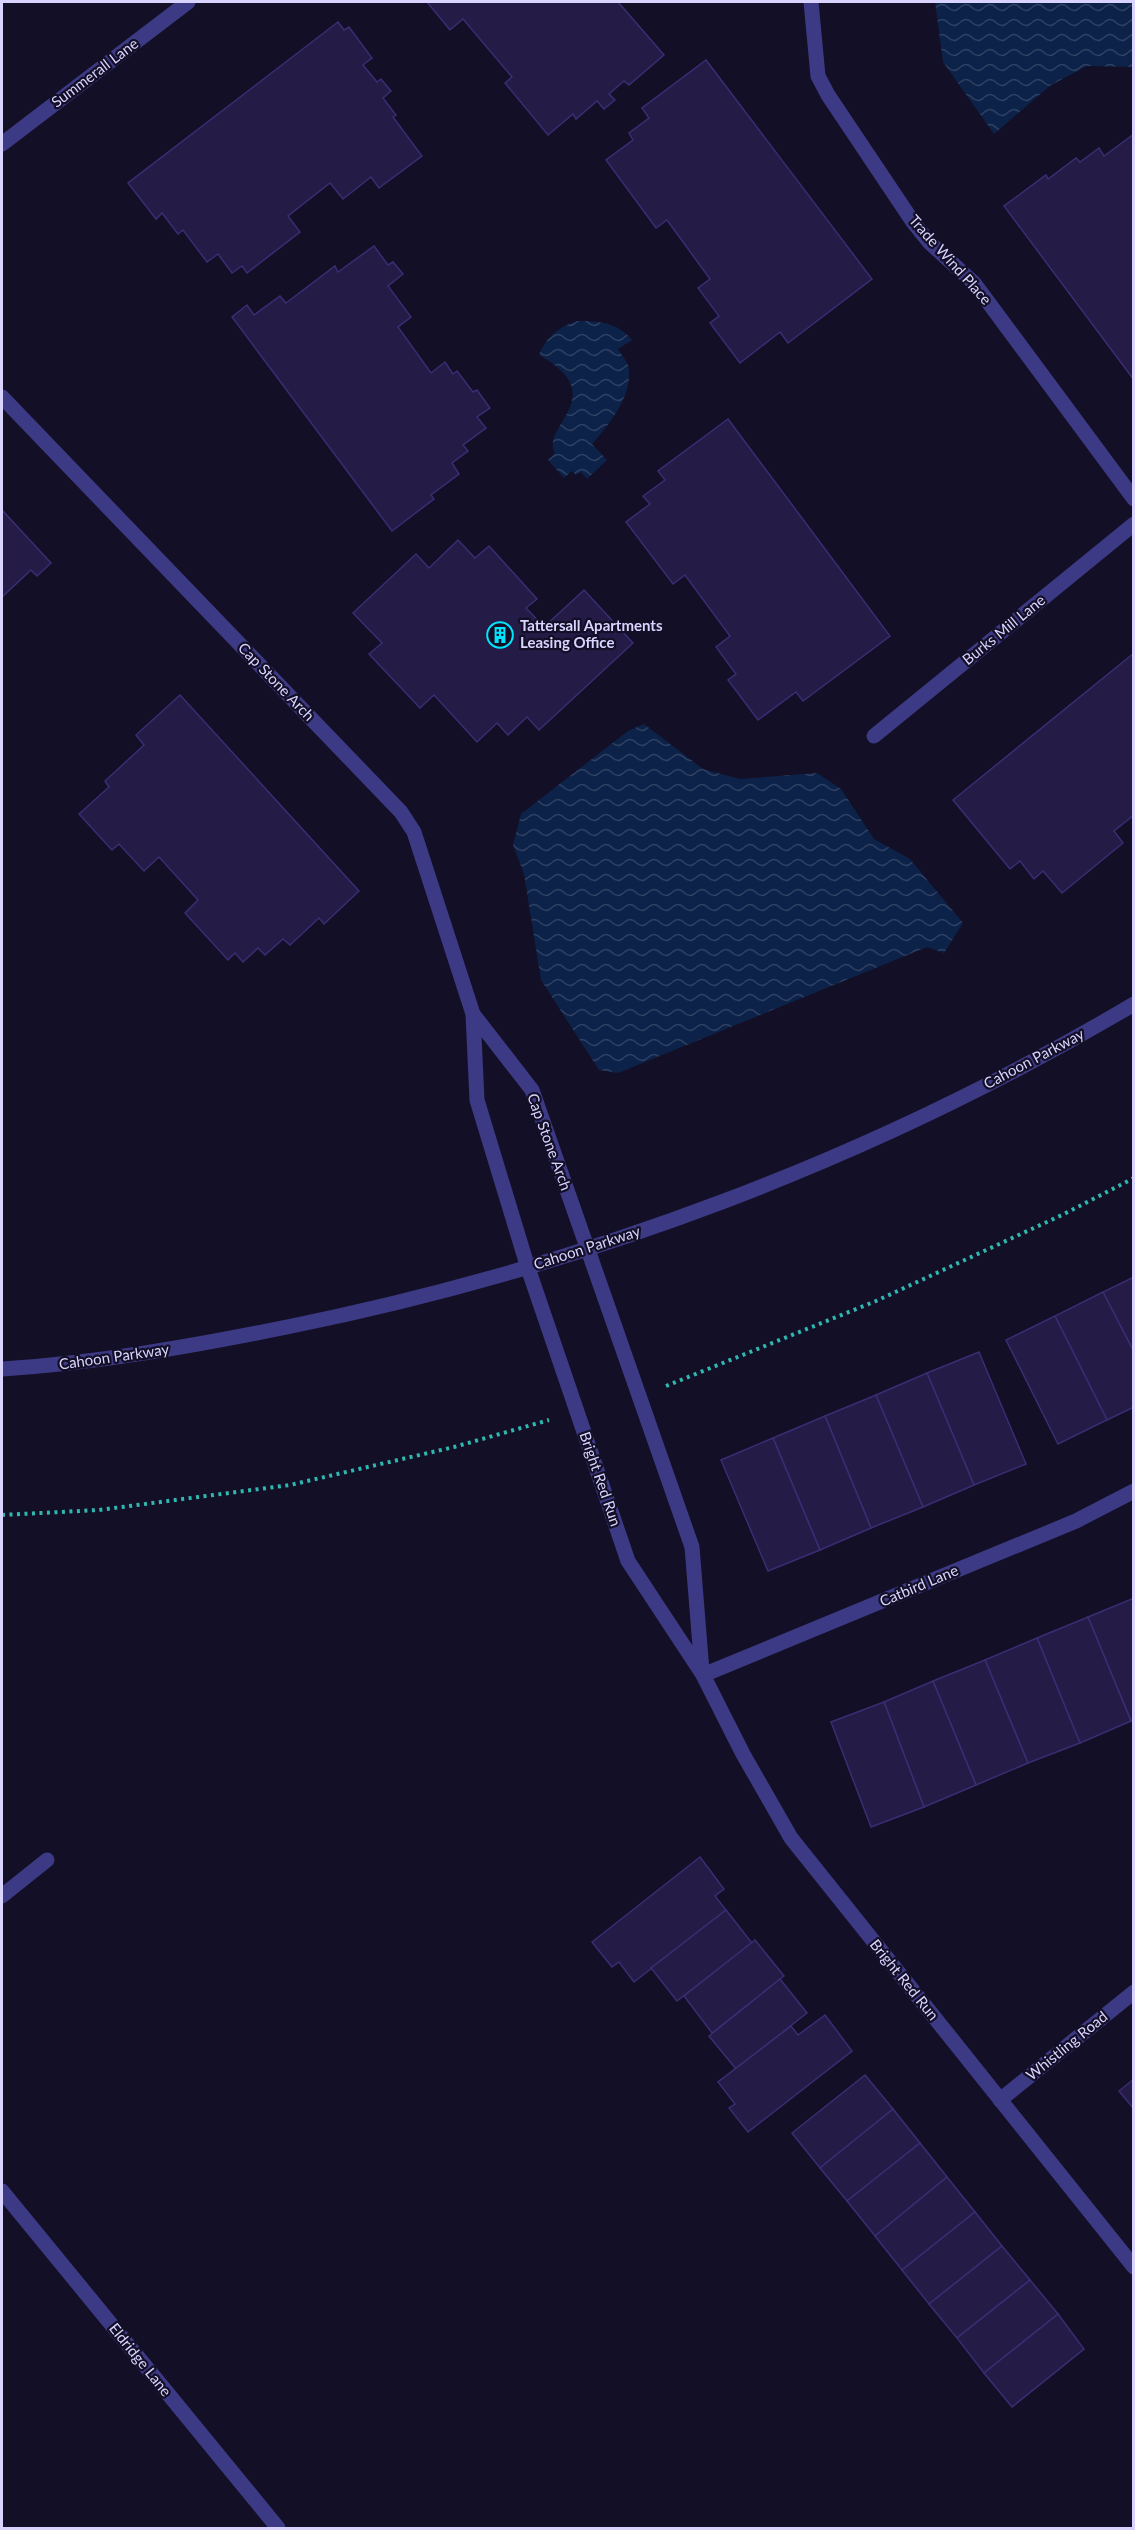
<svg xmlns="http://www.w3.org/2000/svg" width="1135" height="2530" viewBox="0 0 1135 2530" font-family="Lato,sans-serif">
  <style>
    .water { fill: url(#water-waves) }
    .building { fill: #241b47; stroke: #3b2d73; stroke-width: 1.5 }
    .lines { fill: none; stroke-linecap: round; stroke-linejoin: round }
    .path { stroke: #2fb8b0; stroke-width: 4; stroke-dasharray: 3 4.5; stroke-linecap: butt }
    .minor { stroke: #3d3a85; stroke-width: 15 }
    .tertiary { stroke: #3d3a85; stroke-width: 15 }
    .labels { text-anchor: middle; stroke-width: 4.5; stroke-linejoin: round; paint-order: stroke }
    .street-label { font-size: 15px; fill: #d9d4ff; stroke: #130f26 }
    .poi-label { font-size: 15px; font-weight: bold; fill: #d9d4ff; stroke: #130f26; text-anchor: start }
  </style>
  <defs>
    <pattern id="water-waves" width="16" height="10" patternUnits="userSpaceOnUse" patternTransform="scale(1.5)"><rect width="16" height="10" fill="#0c2248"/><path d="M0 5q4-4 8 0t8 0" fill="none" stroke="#2f4163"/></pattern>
  </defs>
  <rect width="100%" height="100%" fill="#130f26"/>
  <!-- water -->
  <g class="water">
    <polygon points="935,2 1133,2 1133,67 1087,66 1051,85 994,134 943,62"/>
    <path d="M 577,321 C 599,321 617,322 632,340 L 618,349 C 621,354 626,360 628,365 C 635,393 609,425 592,444 L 607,460 L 587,479 L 581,472 L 576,475 L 572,471 L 564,478 L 548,460 L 555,453 C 540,426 613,396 539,355 C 546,337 558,327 577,321 Z"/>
    <polygon points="644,724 703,769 740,779 817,773 841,789 874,839 910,859 963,923 944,953 927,947 618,1073 599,1070 541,980 524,874 513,845 521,814 628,731"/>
  </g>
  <!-- building -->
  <g class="building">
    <polygon points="427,2 618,2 664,55 629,85 624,81 609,94 615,100 604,109 597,101 576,119 573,114 548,135 505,83 512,77 463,19 450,30"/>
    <polygon points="338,22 344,30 349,27 372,58 363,65 377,82 381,79 391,91 383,98 396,115 393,117 422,156 379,188 371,177 343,199 330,183 288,216 300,232 247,273 242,266 232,273 218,254 207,262 183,230 178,234 162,213 156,219 128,183"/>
    <polygon points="706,60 872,279 788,343 780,332 740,363 710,323 719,316 698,288 710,279 667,220 656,228 606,160 633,140 629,133 649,118 642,108"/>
    <polygon points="1134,134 1134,380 1004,206 1046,175 1048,179 1076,158 1080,162 1099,148 1104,156"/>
    <polygon points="374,246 388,265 393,262 403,274 388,286 411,317 398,327 431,373 445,362 453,374 457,371 473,392 477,390 490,408 477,417 486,428 463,445 468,451 452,463 459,474 431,495 434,499 392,531 232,317 247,305 254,315 280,296 286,303 335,266 338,272"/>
    <polygon points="728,419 890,636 803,701 796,692 758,720 728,680 736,674 716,647 730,636 685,575 673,584 626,522 650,504 643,496 665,480 658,471"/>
    <polygon points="2,510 51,563 37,576 31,570 2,597"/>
    <polygon points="458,540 475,558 489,546 537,599 526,608 544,627 584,590 633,643 539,730 527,717 508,735 497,723 477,742 434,695 420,708 369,654 382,643 353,613 416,554 429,568"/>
    <polygon points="1134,653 1134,815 1114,831 1123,843 1062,893 1043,871 1034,879 1020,861 1010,869 953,800"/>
    <polygon points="180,695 359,891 324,924 319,918 290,945 283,939 265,955 258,948 243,962 235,953 228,960 185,913 198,900 159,857 144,871 119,844 112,850 79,814 109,787 105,781 144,745 136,735"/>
    <polygon points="1134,1277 1134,1352 1103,1292"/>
    <polygon points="1103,1292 1134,1352 1134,1407 1107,1420 1055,1316"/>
    <polygon points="1055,1316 1107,1420 1058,1444 1006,1340"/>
    <polygon points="979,1352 1026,1464 974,1485 927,1373"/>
    <polygon points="927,1373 974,1485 923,1507 876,1395"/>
    <polygon points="876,1395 923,1507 871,1528 825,1416"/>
    <polygon points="825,1416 871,1528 820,1550 773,1438"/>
    <polygon points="773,1438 820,1550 768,1571 721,1460"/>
    <polygon points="1134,1598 1134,1721 1131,1721 1088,1617"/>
    <polygon points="1088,1617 1131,1721 1080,1743 1037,1638"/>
    <polygon points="1037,1638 1080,1743 1028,1763 985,1660"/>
    <polygon points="985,1660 1028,1763 976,1785 933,1681"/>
    <polygon points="933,1681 976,1785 924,1807 884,1702"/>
    <polygon points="884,1702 924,1807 871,1827 831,1722"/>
    <polygon points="700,1857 724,1889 715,1896 726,1910 634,1982 619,1962 612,1967 592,1942"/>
    <polygon points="726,1910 752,1943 677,2001 651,1968"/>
    <polygon points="755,1940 784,1976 712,2033 684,1996"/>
    <polygon points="780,1979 807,2013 736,2069 709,2036"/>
    <polygon points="825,2015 852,2051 748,2132 729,2108 735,2104 718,2082 791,2026 798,2035"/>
    <polygon points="865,2075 893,2109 820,2168 792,2133"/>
    <polygon points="1134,2079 1134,2109 1119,2091"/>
    <polygon points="893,2109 920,2143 847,2201 820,2168"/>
    <polygon points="920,2143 947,2177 875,2236 847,2201"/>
    <polygon points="947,2177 975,2212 902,2270 875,2236"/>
    <polygon points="975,2212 1002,2246 929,2304 902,2270"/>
    <polygon points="1002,2246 1030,2280 957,2338 929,2304"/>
    <polygon points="1030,2280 1058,2314 984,2373 957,2338"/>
    <polygon points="1058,2314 1084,2349 1012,2407 984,2373"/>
  </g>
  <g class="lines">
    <!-- path -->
    <g class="path">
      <polyline points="666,1386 876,1301 1062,1215 1134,1178"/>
      <polyline points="2,1515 99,1510 290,1485 454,1447 549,1420"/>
    </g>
    <!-- minor -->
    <g class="minor">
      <polyline points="811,2 818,76 828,95 913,222 930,243 974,283 1134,499"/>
      <polyline points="2,144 188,2"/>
      <polyline points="2,397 401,812 414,832 473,1014 477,1100 528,1268 628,1561 703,1675 743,1754 791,1838 1134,2267"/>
      <polyline points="874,736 1134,524"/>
      <polyline points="473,1014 532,1090 692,1547 702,1671"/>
      <polyline points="703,1675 1076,1521 1134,1491"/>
      <polyline points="2,1896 47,1860"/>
      <polyline points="1000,2100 1134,1992"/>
      <polyline points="2,2191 278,2528"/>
    </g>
    <!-- tertiary -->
    <path class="tertiary" d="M 2,1369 C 98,1363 193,1346 287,1327 C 584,1267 873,1159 1134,1004"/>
  </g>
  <!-- icons -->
  <defs>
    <g id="building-ring" transform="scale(1.35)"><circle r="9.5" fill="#130f26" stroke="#00e5ff" stroke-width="1.5"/><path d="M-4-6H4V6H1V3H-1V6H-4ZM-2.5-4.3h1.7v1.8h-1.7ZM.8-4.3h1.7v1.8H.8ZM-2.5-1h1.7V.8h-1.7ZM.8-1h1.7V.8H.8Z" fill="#00e5ff"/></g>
  </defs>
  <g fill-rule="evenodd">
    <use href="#building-ring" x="500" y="635"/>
  </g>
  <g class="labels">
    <!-- street labels -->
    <g class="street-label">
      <text transform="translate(95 73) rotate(-37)" y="5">Summerall Lane</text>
      <text transform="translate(950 260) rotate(48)" y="5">Trade Wind Place</text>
      <text transform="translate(1004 630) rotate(-39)" y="5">Burks Mill Lane</text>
      <text transform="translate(276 682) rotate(46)" y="5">Cap Stone Arch</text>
      <text transform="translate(1034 1059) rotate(-28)" y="5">Cahoon Parkway</text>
      <text transform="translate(549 1142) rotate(70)" y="5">Cap Stone Arch</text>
      <text transform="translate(587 1248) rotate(-18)" y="5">Cahoon Parkway</text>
      <text transform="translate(114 1357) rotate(-8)" y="5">Cahoon Parkway</text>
      <text transform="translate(600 1479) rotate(71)" y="5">Bright Red Run</text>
      <text transform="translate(919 1586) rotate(-23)" y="5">Catbird Lane</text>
      <text transform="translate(904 1980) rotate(51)" y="5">Bright Red Run</text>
      <text transform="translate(1067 2046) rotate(-39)" y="5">Whistling Road</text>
      <text transform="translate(140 2360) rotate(51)" y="5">Eldridge Lane</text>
    </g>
    <!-- poi labels -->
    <g class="poi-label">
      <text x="520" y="631">Tattersall Apartments<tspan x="520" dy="17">Leasing Office</tspan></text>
    </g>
  </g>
  <!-- border -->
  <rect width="1135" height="2530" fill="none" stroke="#d9d4ff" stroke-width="6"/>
</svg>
